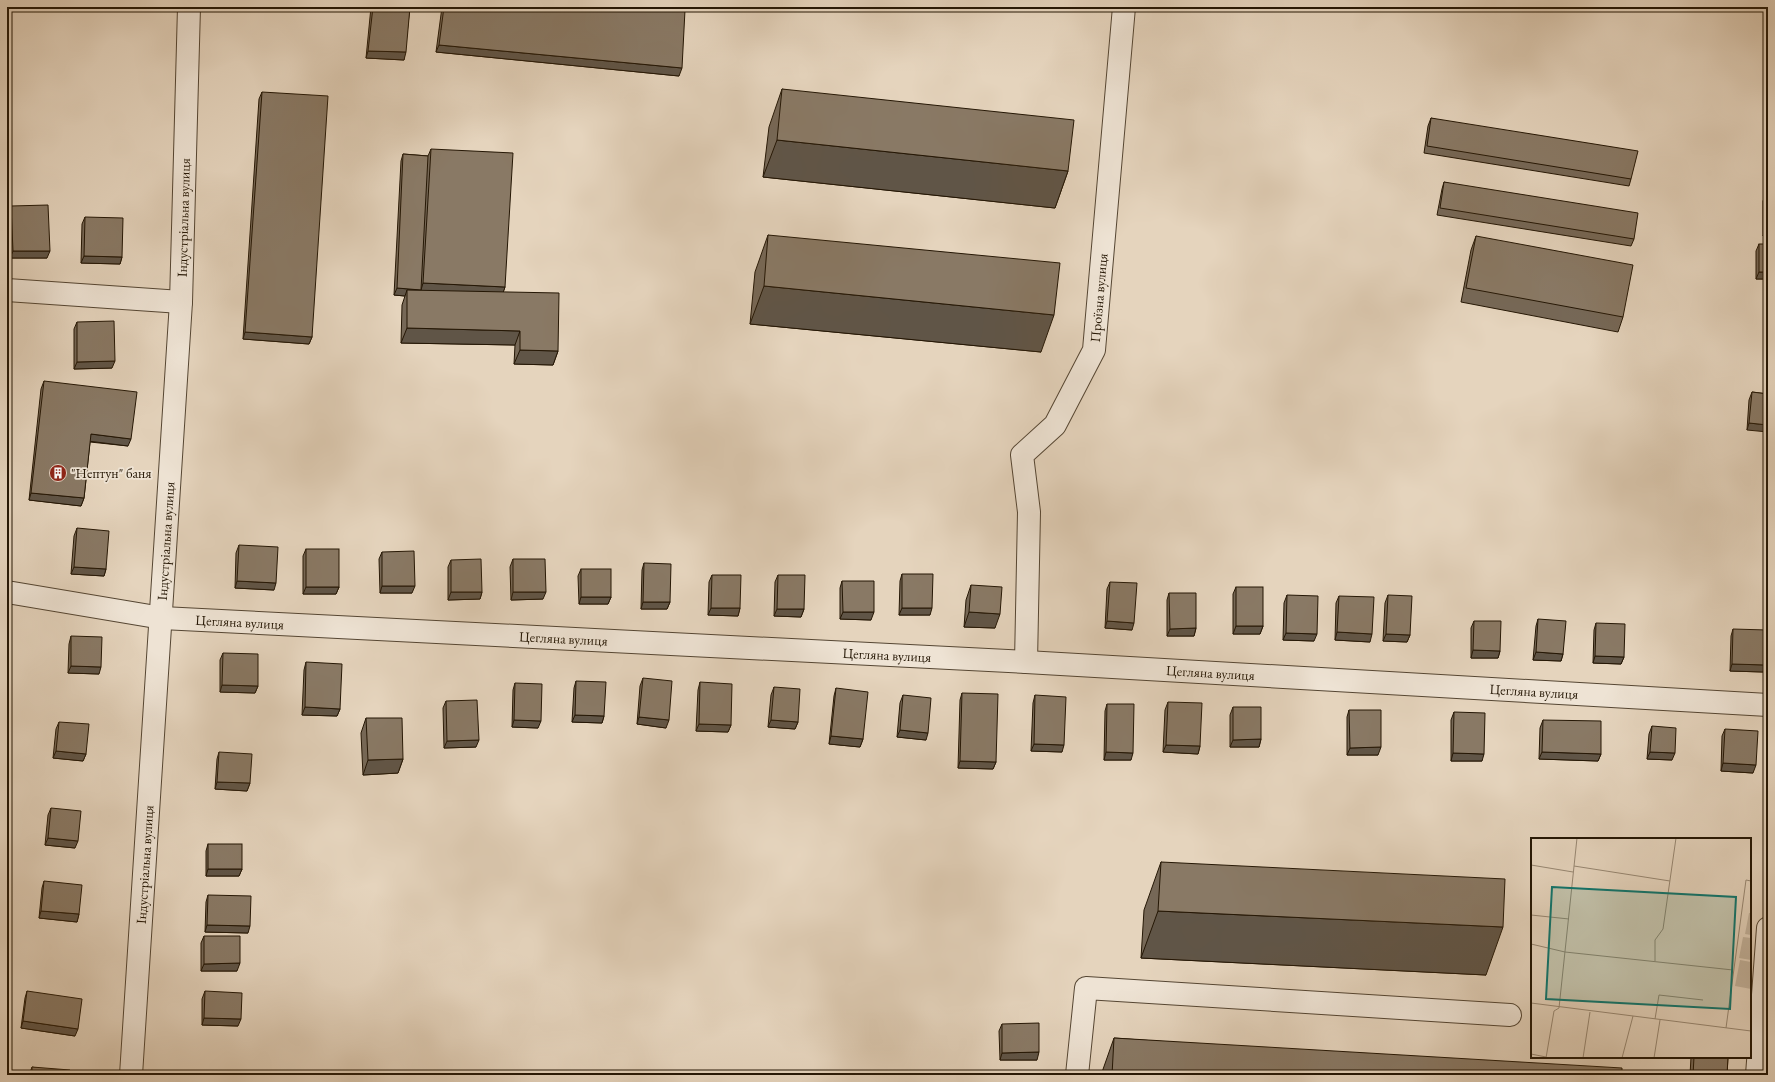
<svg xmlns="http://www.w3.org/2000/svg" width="1775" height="1082" viewBox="0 0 1775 1082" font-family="'EB Garamond',serif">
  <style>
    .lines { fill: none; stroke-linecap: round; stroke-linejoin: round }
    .minor-casing { stroke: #554633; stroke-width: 24 }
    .minor { stroke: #eee3d4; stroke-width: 22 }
    .wall { fill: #766857; stroke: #251705 }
    .shaded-wall { fill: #605547; stroke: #251705 }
    .building { fill: #897965; stroke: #251705 }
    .labels { text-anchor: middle; stroke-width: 3.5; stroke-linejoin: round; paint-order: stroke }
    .street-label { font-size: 14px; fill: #251705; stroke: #eee3d4 }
    .poi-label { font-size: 14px; fill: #251705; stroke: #eee3d4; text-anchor: start }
    .inset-road { fill: none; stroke: #988873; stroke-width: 1 }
    .view { fill: #0f766e; fill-opacity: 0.15; stroke: #0f766e; stroke-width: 2 }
    .inset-edge { fill: none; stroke: #251705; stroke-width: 2 }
  </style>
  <rect width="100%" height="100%" fill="#e5d4bd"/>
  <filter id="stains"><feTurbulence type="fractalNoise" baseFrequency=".005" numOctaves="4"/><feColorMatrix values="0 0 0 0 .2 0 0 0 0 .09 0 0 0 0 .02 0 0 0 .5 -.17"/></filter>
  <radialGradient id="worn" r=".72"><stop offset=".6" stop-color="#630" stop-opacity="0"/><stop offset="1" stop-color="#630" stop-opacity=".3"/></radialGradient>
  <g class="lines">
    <!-- minor casing -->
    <g class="minor-casing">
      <g id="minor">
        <polyline points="7,290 181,302"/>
        <path id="s1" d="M 7,592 L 162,618 L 1026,662 L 1768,705"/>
        <path id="s2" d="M 1026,662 L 1029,512 L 1022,455 L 1055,425 L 1094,350 L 1124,7"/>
        <path id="s3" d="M 131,1075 L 181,302 L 189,7"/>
        <polyline points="1077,1075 1086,988 1510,1015"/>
        <polyline points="1757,1075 1768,928"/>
      </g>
    </g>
    <!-- minor -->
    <use href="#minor" class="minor"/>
  </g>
  <!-- wall -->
  <g class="wall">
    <polygon points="371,7 410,7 404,60 366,58"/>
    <polygon points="442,7 651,7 679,76 436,52"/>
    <polygon points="782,89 1068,171 1055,208 763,177 769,127"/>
    <polygon points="262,92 312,337 309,344 243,339 259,99"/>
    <polygon points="1431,118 1631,179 1629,186 1424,153 1428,126"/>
    <polygon points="431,149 505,287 503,292 558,351 553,365 514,364 515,345 401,343 402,305 405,296 394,295 401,161 403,154 428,156"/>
    <polygon points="1444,182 1634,239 1631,246 1437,215 1442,189"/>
    <polygon points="1766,194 1768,236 1763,236 1763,201"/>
    <polygon points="11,206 47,258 10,258 9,213"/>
    <polygon points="85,217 122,257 120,264 81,263 82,224"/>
    <polygon points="768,235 1041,352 750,324 755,272"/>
    <polygon points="1476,236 1623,317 1618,332 1461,302 1471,250"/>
    <polygon points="1759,244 1768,279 1756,279 1756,251"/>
    <polygon points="77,322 112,368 74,369 74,329"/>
    <polygon points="44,381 128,446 90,442 84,498 81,506 29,500 41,389"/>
    <polygon points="1752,392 1768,394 1747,430 1749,400"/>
    <polygon points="77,528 106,569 104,576 71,574 74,536"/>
    <polygon points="239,545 274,590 235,588 236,553"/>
    <polygon points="306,549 339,587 336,594 303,594 303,556"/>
    <polygon points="382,552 412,593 380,593 379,559"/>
    <polygon points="513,559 543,599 511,600 510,567"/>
    <polygon points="451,560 482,592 480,599 448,600 448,567"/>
    <polygon points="644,563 670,602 667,609 641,609 642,570"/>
    <polygon points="581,569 611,597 608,604 579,604 578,576"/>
    <polygon points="902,574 930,615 899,615 900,581"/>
    <polygon points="712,575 740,608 738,616 708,615 709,582"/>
    <polygon points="778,575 804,609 801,617 774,616 775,582"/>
    <polygon points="842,581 871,620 840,619 840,588"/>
    <polygon points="1110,582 1132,630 1105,628 1107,589"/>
    <polygon points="971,585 995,628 964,627 966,600"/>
    <polygon points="1236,587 1263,626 1260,634 1233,634 1233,594"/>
    <polygon points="1169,593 1196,628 1194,636 1167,636 1167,600"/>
    <polygon points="1287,595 1314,641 1283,640 1284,603"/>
    <polygon points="1388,595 1410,635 1407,642 1383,641 1385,603"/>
    <polygon points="1339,596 1370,642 1335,640 1336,603"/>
    <polygon points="1538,619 1563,654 1561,661 1533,660 1536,626"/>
    <polygon points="1474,621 1500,651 1498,658 1471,658 1471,628"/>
    <polygon points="1596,623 1624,657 1621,664 1593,663 1594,630"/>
    <polygon points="1733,629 1766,665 1763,672 1730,671 1731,636"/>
    <polygon points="71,636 99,674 68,673 69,644"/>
    <polygon points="223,653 258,686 255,693 220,692 220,660"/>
    <polygon points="306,662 340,709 337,716 302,715 304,670"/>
    <polygon points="643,678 666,728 637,724 640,686"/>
    <polygon points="576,681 604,716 602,723 572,722 574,688"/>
    <polygon points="700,682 731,725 728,732 696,731 698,690"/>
    <polygon points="515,683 538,728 512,727 513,690"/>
    <polygon points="774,687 798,722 795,729 768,727 771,695"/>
    <polygon points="836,688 863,739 860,747 829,744 834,696"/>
    <polygon points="962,693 996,762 993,769 958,768 960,700"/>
    <polygon points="903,695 926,740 897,737 900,703"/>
    <polygon points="1035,695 1062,752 1031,751 1033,703"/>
    <polygon points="446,701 476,747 444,748 443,708"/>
    <polygon points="1168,702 1200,746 1198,754 1163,752 1165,710"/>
    <polygon points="1107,704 1131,760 1104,760 1105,711"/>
    <polygon points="1233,707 1261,739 1259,747 1230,747 1230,715"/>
    <polygon points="1349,710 1378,755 1347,755 1347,717"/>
    <polygon points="1454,712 1482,761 1451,761 1451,720"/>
    <polygon points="366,718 403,759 398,773 363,775 361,733"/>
    <polygon points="1543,720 1601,754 1598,761 1539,759 1540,728"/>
    <polygon points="59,722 86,754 83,761 53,758 56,729"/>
    <polygon points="1652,726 1672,760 1647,759 1649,734"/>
    <polygon points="1725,729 1753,773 1721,771 1722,736"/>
    <polygon points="219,752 250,783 247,791 215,789 217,759"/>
    <polygon points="51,808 75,848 45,845 48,815"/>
    <polygon points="208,844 242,869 239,876 206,876 206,851"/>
    <polygon points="1161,862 1486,975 1141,958 1144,910"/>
    <polygon points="44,881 79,914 77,922 39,918 42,888"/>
    <polygon points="208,895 248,933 205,932 206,902"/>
    <polygon points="204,936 237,971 201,971 201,943"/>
    <polygon points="27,991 75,1036 21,1028 25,998"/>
    <polygon points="205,991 238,1026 202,1025 202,999"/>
    <polygon points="1002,1024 1037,1060 1000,1060 999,1031"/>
    <polygon points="1114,1038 1622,1075 1101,1075"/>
    <polygon points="1691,1057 1728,1057 1727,1075 1690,1075"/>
    <polygon points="32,1067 69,1075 29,1075"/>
  </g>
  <!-- shaded-wall -->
  <g class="shaded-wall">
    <polygon points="439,45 682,68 679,76 436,52"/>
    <polygon points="368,51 406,52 404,60 366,58"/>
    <polygon points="777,140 1068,171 1055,208 763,177"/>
    <polygon points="1766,228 1768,228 1768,236 1763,236"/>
    <polygon points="13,251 50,251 47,258 10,258"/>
    <polygon points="84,256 122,257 120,264 81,263"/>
    <polygon points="1759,272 1768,272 1768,279 1756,279"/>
    <polygon points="423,283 505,287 500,302 407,290 405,296 394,295 397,288 421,290"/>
    <polygon points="764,286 1054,315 1041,352 750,324"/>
    <polygon points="407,328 520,331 515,345 401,343"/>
    <polygon points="245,332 312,337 309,344 243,339"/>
    <polygon points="520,350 558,351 553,365 514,364"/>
    <polygon points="115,361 112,368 74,369 77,362"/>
    <polygon points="1749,423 1768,425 1768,432 1747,430"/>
    <polygon points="91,434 131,439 128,446 88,441"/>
    <polygon points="31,493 84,498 81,506 29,500"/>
    <polygon points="74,567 106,569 104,576 71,574"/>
    <polygon points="237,581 276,583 274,590 235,588"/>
    <polygon points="382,586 415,586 412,593 380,593"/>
    <polygon points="306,587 339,587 336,594 303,594"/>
    <polygon points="451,592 482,592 480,599 448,600"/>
    <polygon points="513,592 546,592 543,599 511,600"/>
    <polygon points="581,597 611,597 608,604 579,604"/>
    <polygon points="643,602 670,602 667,609 641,609"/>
    <polygon points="711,608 740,608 738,616 708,615"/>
    <polygon points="902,608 932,608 930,615 899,615"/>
    <polygon points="777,609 804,609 801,617 774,616"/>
    <polygon points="843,612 874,612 871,620 840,619"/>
    <polygon points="969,612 1000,614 995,628 964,627"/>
    <polygon points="1107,621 1134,623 1132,630 1105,628"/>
    <polygon points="1236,626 1263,626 1260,634 1233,634"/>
    <polygon points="1196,628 1194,636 1167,636 1170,629"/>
    <polygon points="1337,632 1372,634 1370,642 1335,640"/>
    <polygon points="1286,633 1317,634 1314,641 1283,640"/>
    <polygon points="1386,634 1410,635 1407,642 1383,641"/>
    <polygon points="1473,650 1500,651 1498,658 1471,658"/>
    <polygon points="1536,652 1563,654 1561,661 1533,660"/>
    <polygon points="1595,656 1624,657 1621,664 1593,663"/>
    <polygon points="1732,664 1766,665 1763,672 1730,671"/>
    <polygon points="71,666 101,667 99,674 68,673"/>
    <polygon points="222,685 258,686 255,693 220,692"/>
    <polygon points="305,707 340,709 337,716 302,715"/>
    <polygon points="575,715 604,716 602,723 572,722"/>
    <polygon points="639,717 669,720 666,728 637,724"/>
    <polygon points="514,720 541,721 538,728 512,727"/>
    <polygon points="771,720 798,722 795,729 768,727"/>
    <polygon points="699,724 731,725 728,732 696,731"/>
    <polygon points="900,730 928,733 926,740 897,737"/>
    <polygon points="831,736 863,739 860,747 829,744"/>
    <polygon points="1261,739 1259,747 1230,747 1233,740"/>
    <polygon points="479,740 476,747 444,748 447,741"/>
    <polygon points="1034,744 1064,745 1062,752 1031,751"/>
    <polygon points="1166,745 1200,746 1198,754 1163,752"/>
    <polygon points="1381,747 1378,755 1347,755 1350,748"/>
    <polygon points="56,751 86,754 83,761 53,758"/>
    <polygon points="1106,752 1133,753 1131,760 1104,760"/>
    <polygon points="1542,752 1601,754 1598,761 1539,759"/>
    <polygon points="1650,752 1675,753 1672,760 1647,759"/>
    <polygon points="1453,753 1484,754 1482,761 1451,761"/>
    <polygon points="403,759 398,773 363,775 368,760"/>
    <polygon points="960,761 996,762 993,769 958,768"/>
    <polygon points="1723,763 1756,765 1753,773 1721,771"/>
    <polygon points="217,782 250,783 247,791 215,789"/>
    <polygon points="48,838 78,841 75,848 45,845"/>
    <polygon points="208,869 242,869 239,876 206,876"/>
    <polygon points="41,911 79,914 77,922 39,918"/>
    <polygon points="1158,911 1503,927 1486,975 1141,958"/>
    <polygon points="207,925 250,926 248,933 205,932"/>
    <polygon points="240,963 237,971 201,971 204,964"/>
    <polygon points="204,1018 241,1019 238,1026 202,1025"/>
    <polygon points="23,1021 78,1029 75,1036 21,1028"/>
    <polygon points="1039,1052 1037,1060 1000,1060 1002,1053"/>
  </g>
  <!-- building -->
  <g class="building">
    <polygon points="373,7 410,7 406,52 368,51"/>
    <polygon points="444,7 651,7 685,10 682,68 439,45"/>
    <polygon points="782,89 1074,120 1068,171 777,140"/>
    <polygon points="262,92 328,96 312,337 245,332"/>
    <polygon points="1431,118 1638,151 1631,179 1427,146"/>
    <polygon points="431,149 513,153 505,287 423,283"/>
    <polygon points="403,154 428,156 421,290 397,288"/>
    <polygon points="1444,182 1638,213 1634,239 1440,208"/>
    <rect x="1766" y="194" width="2" height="34"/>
    <polygon points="48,205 50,251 13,251 11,206"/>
    <polygon points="85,217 123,218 122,257 84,256"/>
    <polygon points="768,235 1060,263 1054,315 764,286"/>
    <polygon points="1476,236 1633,265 1623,317 1466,288"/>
    <rect x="1759" y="244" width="9" height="28"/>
    <polygon points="407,290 559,293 558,351 520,350 520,331 407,328"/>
    <polygon points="114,321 115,361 77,362 77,322"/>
    <polygon points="44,381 137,392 131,439 91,434 84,498 31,493"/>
    <polygon points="1752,392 1768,394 1768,425 1749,423"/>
    <polygon points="77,528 109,531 106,569 74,567"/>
    <polygon points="239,545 278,547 276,583 237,581"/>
    <rect x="306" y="549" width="33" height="38"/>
    <polygon points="414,551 415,586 382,586 382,552"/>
    <polygon points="481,559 482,592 451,592 451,560"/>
    <polygon points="513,559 545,559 546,592 513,592"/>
    <polygon points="644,563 671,564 670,602 643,602"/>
    <rect x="581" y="569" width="30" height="28"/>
    <polygon points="902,574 933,574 932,608 902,608"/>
    <polygon points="712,575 741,575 740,608 711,608"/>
    <polygon points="778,575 805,575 804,609 777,609"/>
    <polygon points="842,581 874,581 874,612 843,612"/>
    <polygon points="1110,582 1137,583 1134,623 1107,621"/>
    <polygon points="971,585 1002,587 1000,614 969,612"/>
    <rect x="1236" y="587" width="27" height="39"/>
    <polygon points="1169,593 1196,593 1196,628 1170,629"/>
    <polygon points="1287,595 1318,596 1317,634 1286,633"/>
    <polygon points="1388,595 1412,596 1410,635 1386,634"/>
    <polygon points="1339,596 1374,597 1372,634 1337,632"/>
    <polygon points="1538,619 1566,621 1563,654 1536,652"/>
    <polygon points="1474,621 1501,621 1500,651 1473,650"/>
    <polygon points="1596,623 1625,624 1624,657 1595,656"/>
    <polygon points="1733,629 1767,630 1766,665 1732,664"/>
    <polygon points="71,636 102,637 101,667 71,666"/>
    <polygon points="223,653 258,654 258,686 222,685"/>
    <polygon points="306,662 342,664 340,709 305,707"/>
    <polygon points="643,678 672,681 669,720 639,717"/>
    <polygon points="576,681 606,682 604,716 575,715"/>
    <polygon points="700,682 732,684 731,725 699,724"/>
    <polygon points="515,683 542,684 541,721 514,720"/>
    <polygon points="774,687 800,689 798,722 771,720"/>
    <polygon points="836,688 868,692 863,739 831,736"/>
    <polygon points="962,693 998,694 996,762 960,761"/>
    <polygon points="903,695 931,698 928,733 900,730"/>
    <polygon points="1035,695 1066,697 1064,745 1034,744"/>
    <polygon points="477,700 479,740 447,741 446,701"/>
    <polygon points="1168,702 1202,703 1200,746 1166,745"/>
    <polygon points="1107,704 1134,704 1133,753 1106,752"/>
    <polygon points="1233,707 1261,707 1261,739 1233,740"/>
    <polygon points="1349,710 1381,710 1381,747 1350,748"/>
    <polygon points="1454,712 1485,713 1484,754 1453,753"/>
    <polygon points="366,718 402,718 403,759 368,760"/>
    <polygon points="1543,720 1601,721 1601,754 1542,752"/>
    <polygon points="59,722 89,724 86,754 56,751"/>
    <polygon points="1652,726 1676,728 1675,753 1650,752"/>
    <polygon points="1725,729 1758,731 1756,765 1723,763"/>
    <polygon points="219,752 252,754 250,783 217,782"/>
    <polygon points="51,808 81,811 78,841 48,838"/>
    <rect x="208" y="844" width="34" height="25"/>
    <polygon points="1161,862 1505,879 1503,927 1158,911"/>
    <polygon points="44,881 82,885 79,914 41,911"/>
    <polygon points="208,895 251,896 250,926 207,925"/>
    <polygon points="204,936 240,936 240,963 204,964"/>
    <polygon points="27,991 82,999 78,1029 23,1021"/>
    <polygon points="205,991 242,993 241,1019 204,1018"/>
    <polygon points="1039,1023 1039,1052 1002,1053 1002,1024"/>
    <polygon points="1114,1038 1622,1068 1622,1075 1112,1075"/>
    <polygon points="1694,1057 1728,1057 1727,1075 1693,1075"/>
    <polygon points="32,1067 70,1070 69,1075 32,1075"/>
  </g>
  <!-- icons -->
  <defs>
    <g id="building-disc" transform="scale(0.9)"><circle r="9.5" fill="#8f2418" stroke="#eee3d4"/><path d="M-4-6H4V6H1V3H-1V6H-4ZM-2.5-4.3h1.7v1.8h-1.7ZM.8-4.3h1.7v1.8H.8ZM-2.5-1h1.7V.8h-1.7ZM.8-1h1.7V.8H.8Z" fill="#fff"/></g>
  </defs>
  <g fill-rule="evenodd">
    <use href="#building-disc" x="58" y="473"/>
  </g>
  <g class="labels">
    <!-- street labels -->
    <g class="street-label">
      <text dy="5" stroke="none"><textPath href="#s3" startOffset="859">Індустріальна вулиця</textPath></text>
      <text dy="5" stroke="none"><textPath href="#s2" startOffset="389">Проїзна вулиця</textPath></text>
      <text dy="5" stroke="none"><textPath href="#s3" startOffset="535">Індустріальна вулиця</textPath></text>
      <text dy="5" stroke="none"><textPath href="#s1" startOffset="235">Цегляна вулиця</textPath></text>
      <text dy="5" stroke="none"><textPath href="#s1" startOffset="559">Цегляна вулиця</textPath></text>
      <text dy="5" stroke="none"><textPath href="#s1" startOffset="883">Цегляна вулиця</textPath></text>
      <text dy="5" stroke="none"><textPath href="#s1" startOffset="1207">Цегляна вулиця</textPath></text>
      <text dy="5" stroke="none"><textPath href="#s1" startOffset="1531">Цегляна вулиця</textPath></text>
      <text dy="5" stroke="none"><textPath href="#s3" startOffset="211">Індустріальна вулиця</textPath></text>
    </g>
    <!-- poi labels -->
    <g class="poi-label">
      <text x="71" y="478">"Нептун" баня</text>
    </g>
  </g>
  <!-- overview -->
  <g transform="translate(1531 838)">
    <rect width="220" height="220" fill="#e5d4bd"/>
    <path d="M 218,75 L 220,75 L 220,97 L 214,96 ZM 212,99 L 220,100 L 220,122 L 208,120 ZM 209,122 L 220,124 L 220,151 L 204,148 Z" fill="#c4b49e"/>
    <path class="inset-road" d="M 0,27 L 42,34M 43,28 L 139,43M 0,77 L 38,81M 0,106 L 34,114 L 202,132M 124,123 L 124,102 L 132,91 L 145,0M 0,165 L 220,193M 124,181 L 128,157 L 172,162M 195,190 L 215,42 L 220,43M 0,216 L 15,219M 15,220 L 23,173 L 28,170 L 46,0M 52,220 L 59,174M 91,220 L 102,178M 123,220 L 129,182"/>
    <path class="view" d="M 21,49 L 205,59 L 199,171 L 15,161 Z"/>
    <rect width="220" height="220" class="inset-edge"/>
  </g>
  <!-- margin -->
  <rect width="1775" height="1082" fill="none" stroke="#e5d4bd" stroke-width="24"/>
  <rect x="8" y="8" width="1759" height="1066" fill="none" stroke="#251705" stroke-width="2"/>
  <rect x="12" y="12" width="1751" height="1058" fill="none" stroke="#251705"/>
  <rect width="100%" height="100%" filter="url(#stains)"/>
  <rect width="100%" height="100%" fill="url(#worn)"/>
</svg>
